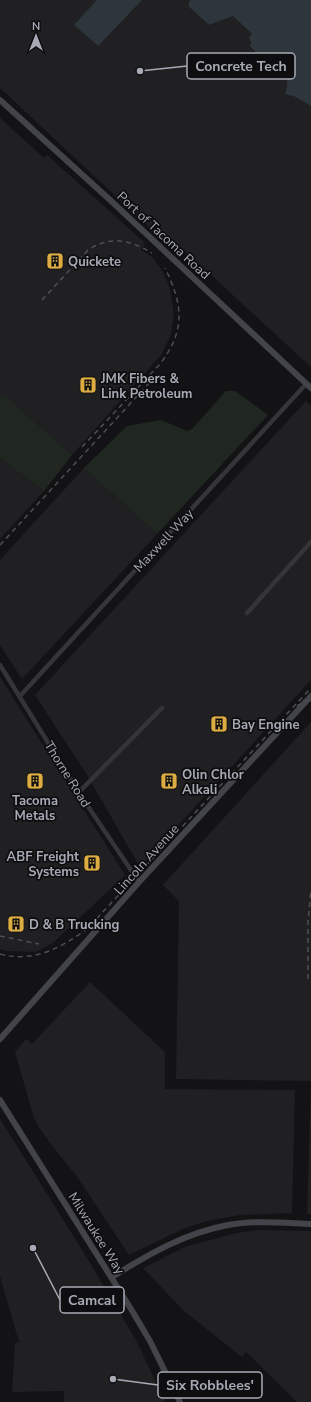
<svg xmlns="http://www.w3.org/2000/svg" width="311" height="1402" viewBox="0 0 311 1402" font-family="'Nunito Sans',sans-serif">
  <style>
    .built { fill: #202022 }
    .green { fill: #202721 }
    .water { fill: #2e363c }
    .lines { fill: none; stroke-linecap: round; stroke-linejoin: round }
    .street { stroke: #353539; stroke-width: 4.5 }
    .secondary { stroke: #434449; stroke-width: 6 }
    .rail { stroke: #4e4f54; stroke-width: 1.5; stroke-dasharray: 5 4; stroke-linecap: butt }
    .labels { text-anchor: middle; stroke-width: 3.5; stroke-linejoin: round; paint-order: stroke }
    .street-label { font-size: 13px; fill: #a7aab4; stroke: #0e0e10 }
    .poi-label { font-size: 13px; font-weight: bold; fill: #a7aab4; stroke: #0e0e10; text-anchor: start }
    .leader { fill: none; stroke: #a7aab4; stroke-width: 1.5 }
    .callout-dot { fill: #a7aab4; stroke: #0e0e10; stroke-width: 1.5 }
    .callout { fill: #0e0e10; stroke: #a7aab4; stroke-width: 1.5 }
    .callout-label { font-size: 14px; text-anchor: middle; font-weight: bold; fill: #a7aab4 }
  </style>
  <rect width="100%" height="100%" fill="#131315"/>
  <!-- built -->
  <g class="built">
    <polygon points="0,0 190,0 188,6 209,25 233,16 252,34 249,47 259,55 261,53 273,61 286,78 289,86 293,91 293,95 311,106 311,367 174,241 169,246 0,88"/>
    <polygon points="0,118 44,158 47,155 145,243 141,250 152,257 163,272 170,289 174,315 171,335 161,355 72,455 3,394 0,397"/>
    <polygon points="306,401 311,406 311,680 140,867 87,775 35,695"/>
    <polygon points="0,458 44,491 0,539"/>
    <polygon points="84,468 157,534 22,679 0,645 0,560"/>
    <polygon points="0,677 125,875 54,942 36,952 5,951 0,949"/>
    <polygon points="311,722 311,1081 176,1079 179,901 163,885"/>
    <polygon points="90,982 165,1052 165,1089 295,1090 292,1213 240,1215 207,1221 185,1228 129,1255 78,1178 50,1143 38,1126 33,1115 15,1052 26,1039 32,1044"/>
    <polygon points="311,1082 311,1214 307,1214"/>
    <polygon points="0,1119 84,1253 137,1342 165,1402 64,1402 64,1391 12,1392 15,1343 19,1342 0,1276"/>
    <polygon points="256,1230 311,1231 311,1402 297,1402 246,1352 242,1357 184,1311 143,1268 185,1247 232,1234"/>
  </g>
  <!-- green -->
  <g class="green">
    <polygon points="226,391 235,391 268,415 157,534 84,468 127,426 161,420 187,431 192,429"/>
    <polygon points="3,394 72,455 44,491 0,458 0,397"/>
  </g>
  <!-- water -->
  <g class="water">
    <polygon points="97,0 142,0 98,46 74,25"/>
    <path d="M 190,0 L 311,0 L 311,106 L 292,95 L 292,93 L 292,96 L 285,94 C 286,90 288,85 287,81 C 286,70 270,58 261,53 L 259,55 L 249,46 L 251,43 L 249,37 L 252,34 L 233,16 L 209,25 L 188,6 Z"/>
  </g>
  <g class="lines">
    <!-- street -->
    <g class="street">
      <polyline points="247,613 311,542"/>
      <polyline points="0,665 81,796 139,882"/>
      <polyline points="20,696 306,384"/>
      <polyline points="79,792 162,708"/>
    </g>
    <!-- secondary -->
    <g class="secondary">
      <polyline points="0,100 109,199 311,388"/>
      <polyline points="0,1039 139,882 311,696"/>
      <polyline points="0,1100 131,1309 150,1341 180,1402"/>
      <path d="M 112,1277 C 149,1254 185,1233 228,1225 C 255,1220 284,1223 311,1224"/>
    </g>
    <!-- rail -->
    <g class="rail">
      <path d="M 42,300 L 88,250 C 111,235 130,240 152,253"/>
      <path d="M 82,447 L 160,364 C 186,330 183,305 165,268"/>
      <polyline points="0,545 151,381"/>
      <polyline points="297,706 311,699"/>
      <polyline points="0,936 39,944"/>
      <path d="M 0,954 C 33,963 61,948 87,929 L 311,688"/>
      <polyline points="308,979 308,922 311,889"/>
    </g>
  </g>
  <!-- icons -->
  <defs>
    <g id="building-square" transform="scale(0.9)"><rect x="-9" y="-9" width="18" height="18" rx="4" fill="#ddad43" stroke="#0e0e10"/><path d="M-4-6H4V6H1V3H-1V6H-4ZM-2.5-4.3h1.7v1.8h-1.7ZM.8-4.3h1.7v1.8H.8ZM-2.5-1h1.7V.8h-1.7ZM.8-1h1.7V.8H.8Z" fill="#111"/></g>
  </defs>
  <g fill-rule="evenodd">
    <use href="#building-square" x="55" y="261"/>
    <use href="#building-square" x="88" y="385"/>
    <use href="#building-square" x="219" y="724"/>
    <use href="#building-square" x="35" y="781"/>
    <use href="#building-square" x="169" y="781"/>
    <use href="#building-square" x="92" y="863"/>
    <use href="#building-square" x="16" y="924"/>
  </g>
  <g class="labels">
    <!-- street labels -->
    <g class="street-label">
      <text transform="translate(164 235) rotate(43)" y="5">Port of Tacoma Road</text>
      <text transform="translate(163 540) rotate(-47)" y="5">Maxwell Way</text>
      <text transform="translate(68 774) rotate(58)" y="5">Thorne Road</text>
      <text transform="translate(146 859) rotate(-48)" y="5">Lincoln Avenue</text>
      <text transform="translate(97 1233) rotate(58)" y="5">Milwaukee Way</text>
    </g>
    <!-- poi labels -->
    <g class="poi-label">
      <text x="68" y="266">Quickete</text>
      <text x="101" y="383">JMK Fibers &amp;<tspan x="101" dy="15">Link Petroleum</tspan></text>
      <text x="232" y="729">Bay Engine</text>
      <text x="182" y="779">Olin Chlor<tspan x="182" dy="15">Alkali</tspan></text>
      <text x="35" y="805" text-anchor="middle">Tacoma<tspan x="35" dy="15">Metals</tspan></text>
      <text x="79" y="861" text-anchor="end">ABF Freight<tspan x="79" dy="15">Systems</tspan></text>
      <text x="29" y="929">D &amp; B Trucking</text>
    </g>
  </g>
  <!-- callouts -->
  <path class="leader" d="M140 71L187 66M33 1248L60 1300M113 1379L158 1385"/>
  <g class="callout-dot">
    <circle cx="140" cy="71" r="4"/>
    <circle cx="33" cy="1248" r="4"/>
    <circle cx="113" cy="1379" r="4"/>
  </g>
  <g class="callout">
    <rect x="187" y="53" width="108" height="26" rx="4"/>
    <rect x="60" y="1287" width="64" height="26" rx="4"/>
    <rect x="158" y="1372" width="104" height="26" rx="4"/>
  </g>
  <g class="callout-label">
    <text x="241" y="71">Concrete Tech</text>
    <text x="92" y="1305">Camcal</text>
    <text x="210" y="1390">Six Robblees'</text>
  </g>
  <!-- north arrow -->
  <g transform="translate(36 36)" stroke="#0e0e10" stroke-width="3" paint-order="stroke">
  <path d="M0-3L7 15L0 10L-7 15Z" fill="#a7aab4"/>
  <text y="-6" font-size="11" font-weight="bold" text-anchor="middle" fill="#a7aab4">N</text>
  </g>
</svg>
